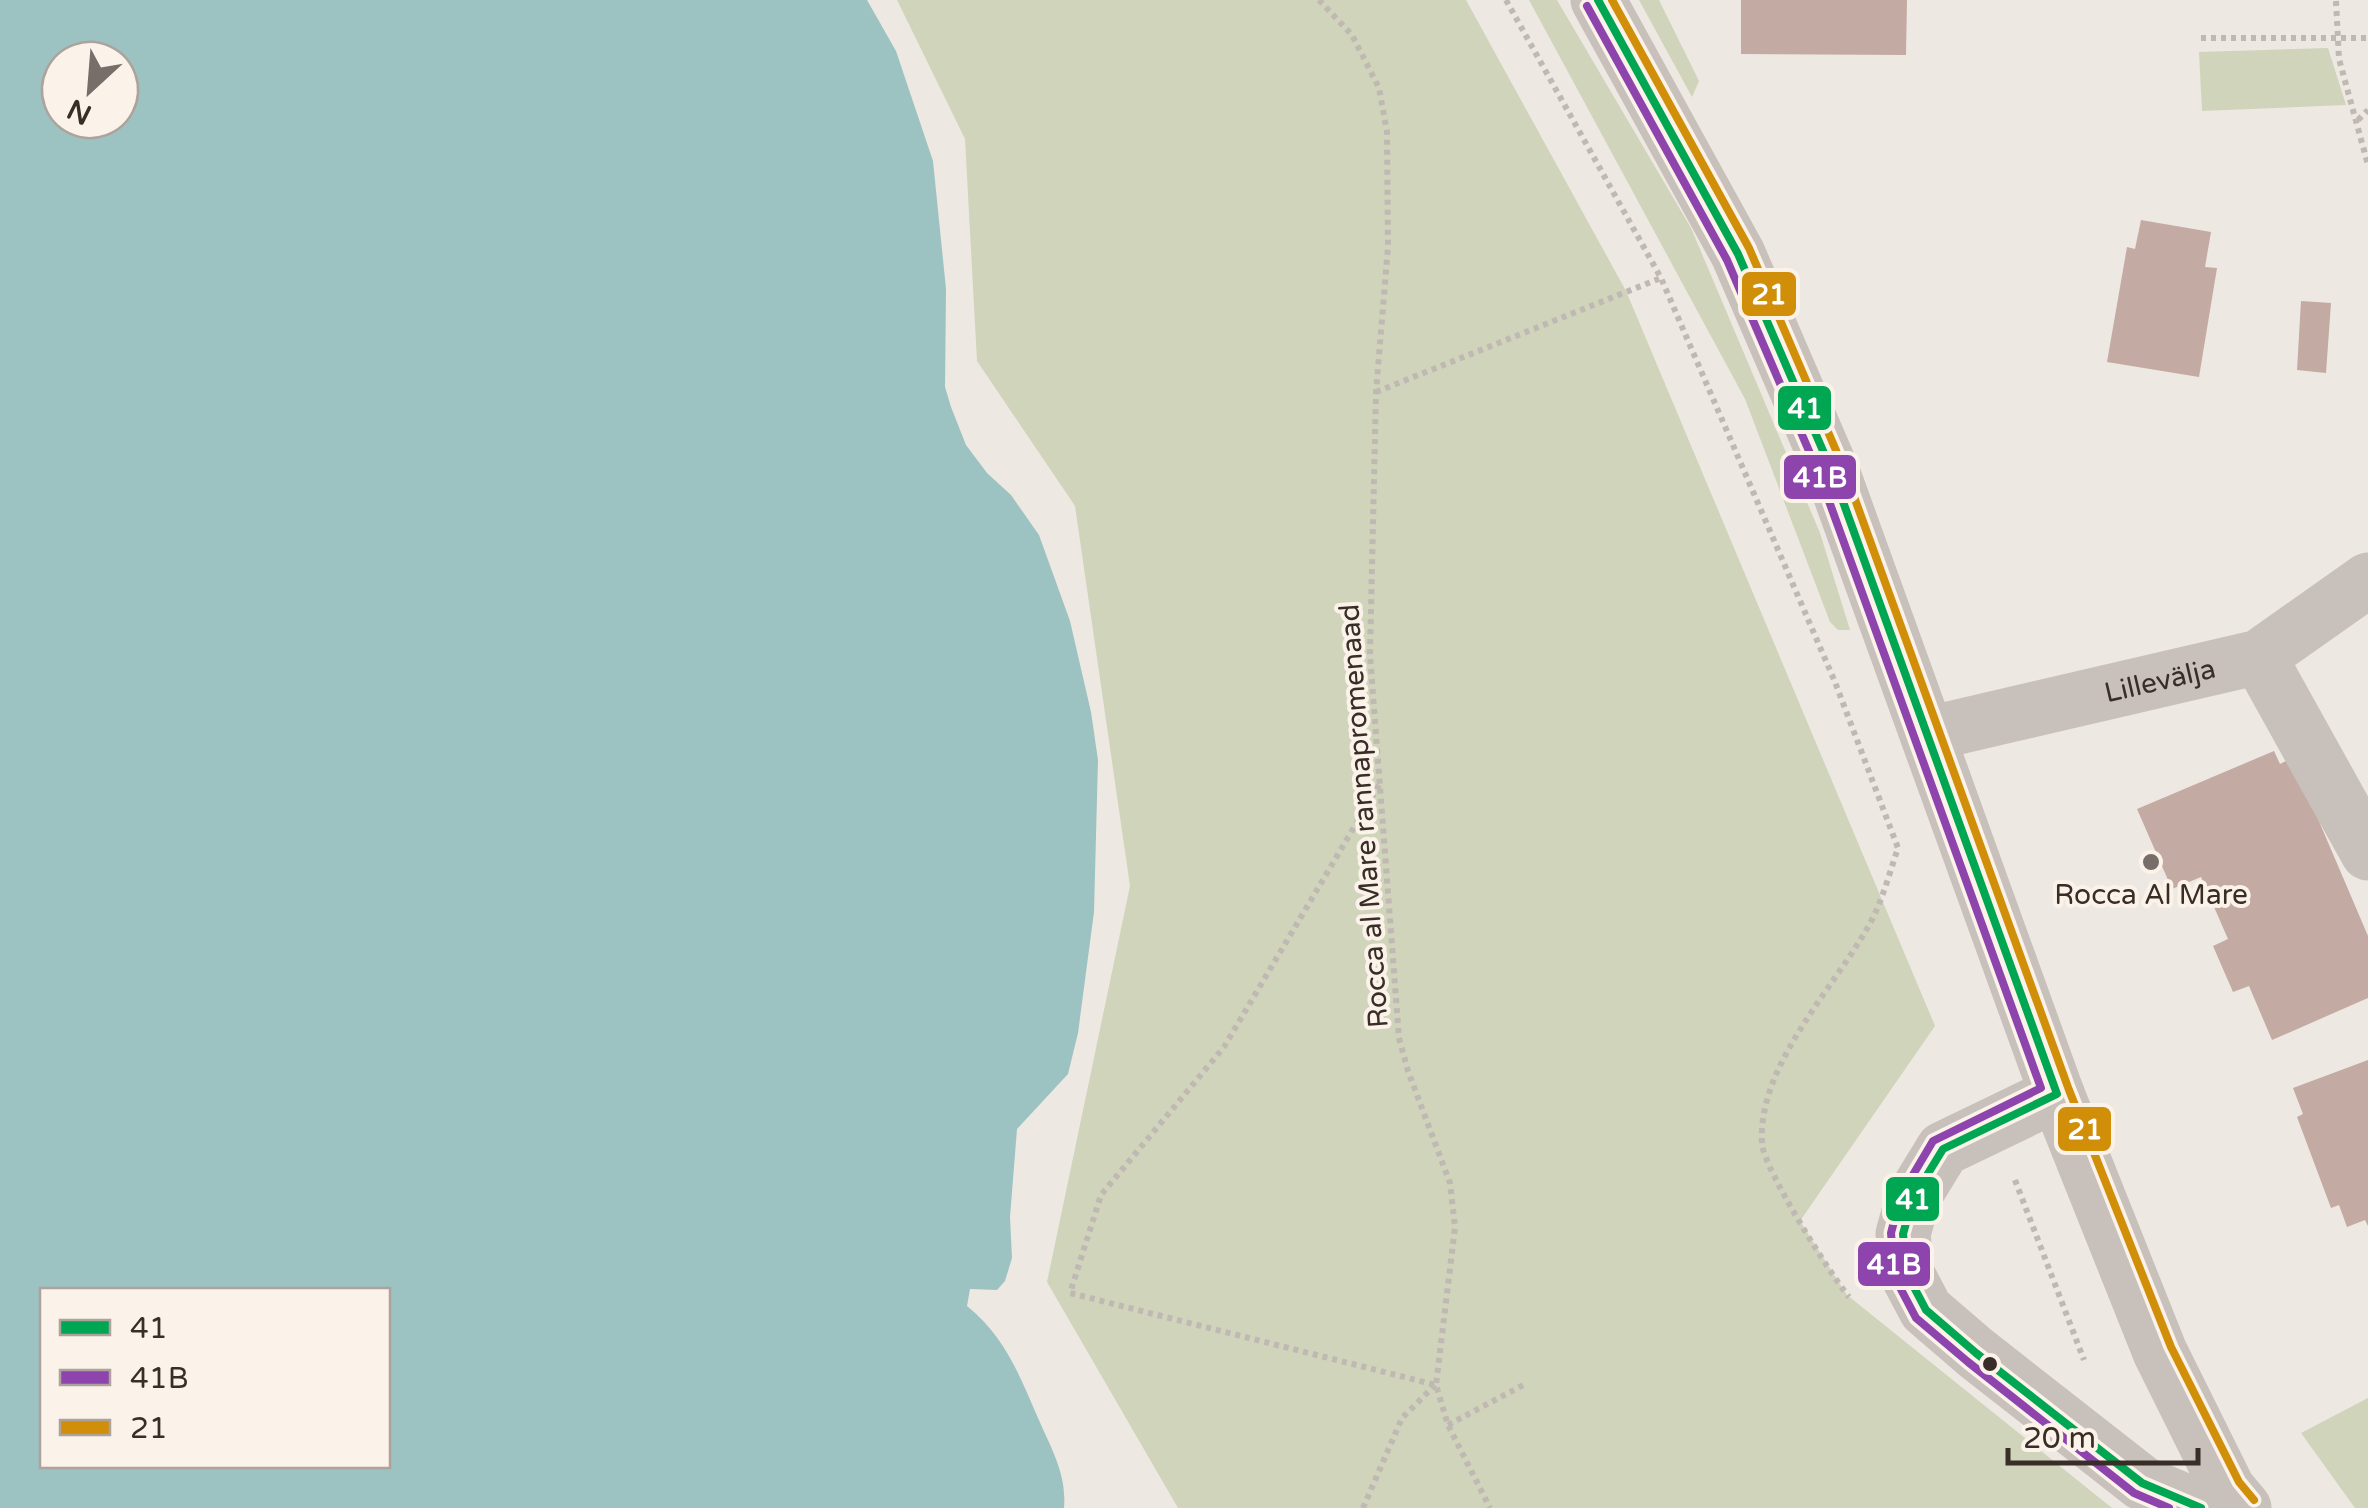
<svg xmlns="http://www.w3.org/2000/svg" width="2368" height="1508" viewBox="0 0 2368 1508" font-family="'Varela Round',sans-serif">
  <style>
    .green { fill: #d0d4bb }
    .water { fill: #9cc3c1; fill-rule: evenodd }
    .building { fill: #c3aaa2 }
    .lines { fill: none; stroke-linecap: round; stroke-linejoin: round }
    .path { stroke: #c0b8b3; stroke-width: 6; stroke-dasharray: 5 5; stroke-linecap: butt }
    .minor { stroke: #c8c0ba; stroke-width: 55 }
    .bus-1-casing { stroke: #fbf2e9; stroke-width: 15 }
    .bus-2-casing { stroke: #fbf2e9; stroke-width: 15 }
    .bus-3-casing { stroke: #fbf2e9; stroke-width: 15 }
    .bus-1 { stroke: #00a651; stroke-width: 8 }
    .bus-2 { stroke: #8e44ad; stroke-width: 8 }
    .bus-3 { stroke: #d18e08; stroke-width: 8 }
    .poi-dot { fill: #786e69; stroke: #fbf2e9; stroke-width: 4 }
    .bus-dot { fill: #392d28; stroke: #fbf2e9; stroke-width: 4 }
    .labels { text-anchor: middle; stroke-width: 8; stroke-linejoin: round; paint-order: stroke }
    .street-label { font-size: 28px; fill: #392d28; stroke: #fbf2e9 }
    .poi-label { font-size: 28px; fill: #392d28; stroke: #fbf2e9 }
    .line-badge { stroke: #fbf2e9; stroke-width: 4 }
    .badge-label { font-size: 28px; text-anchor: middle; font-weight: bold; fill: #fff }
  </style>
  <rect width="100%" height="100%" fill="#eee8e2"/>
  <!-- green -->
  <g class="green">
    <polygon points="897,0 1466,0 1626,291 1935,1026 1800,1221 1847,1295 2112,1508 1178,1508 1047,1282 1130,886 1075,506 977,361 965,139"/>
    <polygon points="1529,0 1557,0 1691,228 1820,533 1850,630 1838,630 1830,622 1745,399"/>
    <polygon points="1639,0 1659,0 1699,81 1692,97"/>
    <polygon points="2328,48 2346,105 2202,111 2199,52"/>
    <polygon points="2368,1398 2368,1508 2355,1508 2301,1433"/>
  </g>
  <!-- water -->
  <path class="water" d="M 0,0 L 867,0 L 896,51 L 933,161 L 946,289 L 945,387 L 951,407 L 966,445 L 987,473 L 1011,495 L 1039,535 L 1070,621 L 1091,712 L 1098,760 L 1094,912 L 1078,1033 L 1068,1074 L 1017,1129 L 1010,1217 L 1012,1258 L 1005,1281 L 997,1290 L 970,1289 L 967,1306 C 1005,1337 1019,1374 1038,1418 C 1051,1448 1067,1474 1064,1508 L 0,1508 ZM 60,60 L 120,60 L 120,120 L 60,120 ZM 42,1290 L 388,1290 L 388,1466 L 42,1466 Z"/>
  <!-- building -->
  <g class="building">
    <polygon points="1741,0 1907,0 1906,55 1741,54"/>
    <polygon points="2141,220 2211,232 2205,267 2217,268 2199,377 2107,362 2127,247 2135,249"/>
    <polygon points="2301,301 2331,303 2326,373 2297,370"/>
    <polygon points="2274,751 2280,764 2292,758 2368,936 2368,998 2272,1040 2249,986 2233,992 2213,946 2228,939 2201,877 2172,889 2137,809"/>
    <polygon points="2368,1060 2368,1226 2365,1220 2347,1227 2339,1205 2331,1208 2297,1117 2303,1114 2293,1088"/>
  </g>
  <g class="lines">
    <!-- path -->
    <g class="path">
      <polyline points="1319,0 1352,35 1379,88 1387,132 1388,247 1376,392 1370,655 1399,1038 1408,1071 1450,1183 1455,1227 1436,1385 1448,1425 1490,1508"/>
      <path d="M 1506,0 L 1661,278 L 1835,682 L 1898,848 C 1889,874 1882,903 1868,927 C 1831,992 1757,1067 1762,1144 C 1764,1169 1830,1274 1849,1297"/>
      <polyline points="2336,1 2339,59 2368,165"/>
      <polyline points="2201,38 2368,38"/>
      <polyline points="2358,120 2368,110"/>
      <polyline points="1376,392 1661,278"/>
      <polyline points="1379,785 1224,1047 1101,1195 1070,1293 1436,1385"/>
      <polyline points="2015,1180 2084,1360"/>
      <polyline points="1448,1425 1527,1383"/>
      <polyline points="1363,1508 1402,1418 1435,1385"/>
    </g>
    <!-- minor -->
    <g class="minor">
      <polyline points="1598,0 1738,254 1833,474 2057,1094 2160,1352 2228,1489 2244,1508"/>
      <polyline points="2259,657 2368,853"/>
      <path id="s1" d="M 1928,734 L 2259,657 L 2368,580"/>
      <polyline points="2057,1094 1943,1149 1913,1198 1903,1234 1907,1274 1926,1310 1976,1353 2142,1483 2201,1508"/>
    </g>
    <!-- bus-1 casing -->
    <g class="bus-1-casing">
      <polyline id="bus-1" points="1598,0 1738,254 1833,474 2057,1094 1943,1149 1913,1198 1903,1234 1907,1274 1926,1310 1976,1353 2142,1483 2201,1508"/>
    </g>
    <!-- bus-2 casing -->
    <g class="bus-2-casing">
      <polyline id="bus-2" points="1587,6 1727,260 1821,479 2041,1088 1933,1141 1901,1195 1891,1233 1895,1278 1916,1318 1968,1362 2134,1493 2169,1508"/>
    </g>
    <!-- bus-3 casing -->
    <g class="bus-3-casing">
      <polyline id="bus-3" points="1612,0 1749,248 1844,469 2069,1090 2171,1347 2239,1482 2254,1500"/>
    </g>
    <!-- bus-1 -->
    <use href="#bus-1" class="bus-1"/>
    <!-- bus-2 -->
    <use href="#bus-2" class="bus-2"/>
    <!-- bus-3 -->
    <use href="#bus-3" class="bus-3"/>
  </g>
  <!-- markers -->
  <circle class="poi-dot" cx="2151" cy="862" r="10"/>
  <circle class="bus-dot" cx="1990" cy="1364" r="9"/>
  <g class="labels">
    <!-- street labels -->
    <g class="street-label">
      <text dy="10" stroke="none"><textPath href="#s1" startOffset="238">Lillevälja</textPath></text>
      <text transform="translate(1363 816) rotate(-94)" y="10">Rocca al Mare rannapromenaad</text>
    </g>
    <!-- poi labels -->
    <g class="poi-label">
      <text x="2151" y="904">Rocca Al Mare</text>
    </g>
  </g>
  <g class="line-badge">
    <rect x="1740" y="270" width="58" height="48" rx="10" fill="#d18e08"/>
    <rect x="1776" y="384" width="57" height="48" rx="10" fill="#00a651"/>
    <rect x="1782" y="453" width="76" height="48" rx="10" fill="#8e44ad"/>
    <rect x="2056" y="1105" width="57" height="48" rx="10" fill="#d18e08"/>
    <rect x="1884" y="1175" width="57" height="48" rx="10" fill="#00a651"/>
    <rect x="1856" y="1240" width="76" height="48" rx="10" fill="#8e44ad"/>
  </g>
  <g class="badge-label">
    <text x="1769" y="304">21</text>
    <text x="1805" y="418">41</text>
    <text x="1820" y="487">41B</text>
    <text x="2085" y="1139">21</text>
    <text x="1913" y="1209">41</text>
    <text x="1894" y="1274">41B</text>
  </g>
  <!-- legend -->
  <rect x="40" y="1288" width="350" height="180" fill="#fbf2e9" stroke="#ada39c" stroke-width="2.5"/>
  <rect x="60" y="1320" width="50" height="15" fill="#00a651" stroke="#ada39c" stroke-width="2.5"/>
  <text x="130" y="1338" font-size="30" fill="#392d28">41</text>
  <rect x="60" y="1370" width="50" height="15" fill="#8e44ad" stroke="#ada39c" stroke-width="2.5"/>
  <text x="130" y="1388" font-size="30" fill="#392d28">41B</text>
  <rect x="60" y="1420" width="50" height="15" fill="#d18e08" stroke="#ada39c" stroke-width="2.5"/>
  <text x="130" y="1438" font-size="30" fill="#392d28">21</text>
  <!-- north arrow -->
  <g transform="translate(90 90) rotate(206)"><circle r="48" fill="#fbf2e9" stroke="#ada39c" stroke-width="2.5"/>
  <path d="M0-8L18 38L0 25L-18 38Z" fill="#786e69"/>
  <text y="-15" font-size="28" font-weight="bold" text-anchor="middle" fill="#392d28">N</text>
  </g>
  <!-- scale -->
  <path d="M2008 1448v15h190v-15" fill="none" stroke="#392d28" stroke-width="5"/>
  <text x="2023" y="1448" font-size="30" fill="#392d28" stroke="#fbf2e9" stroke-width="8" paint-order="stroke">20 m</text>
</svg>
